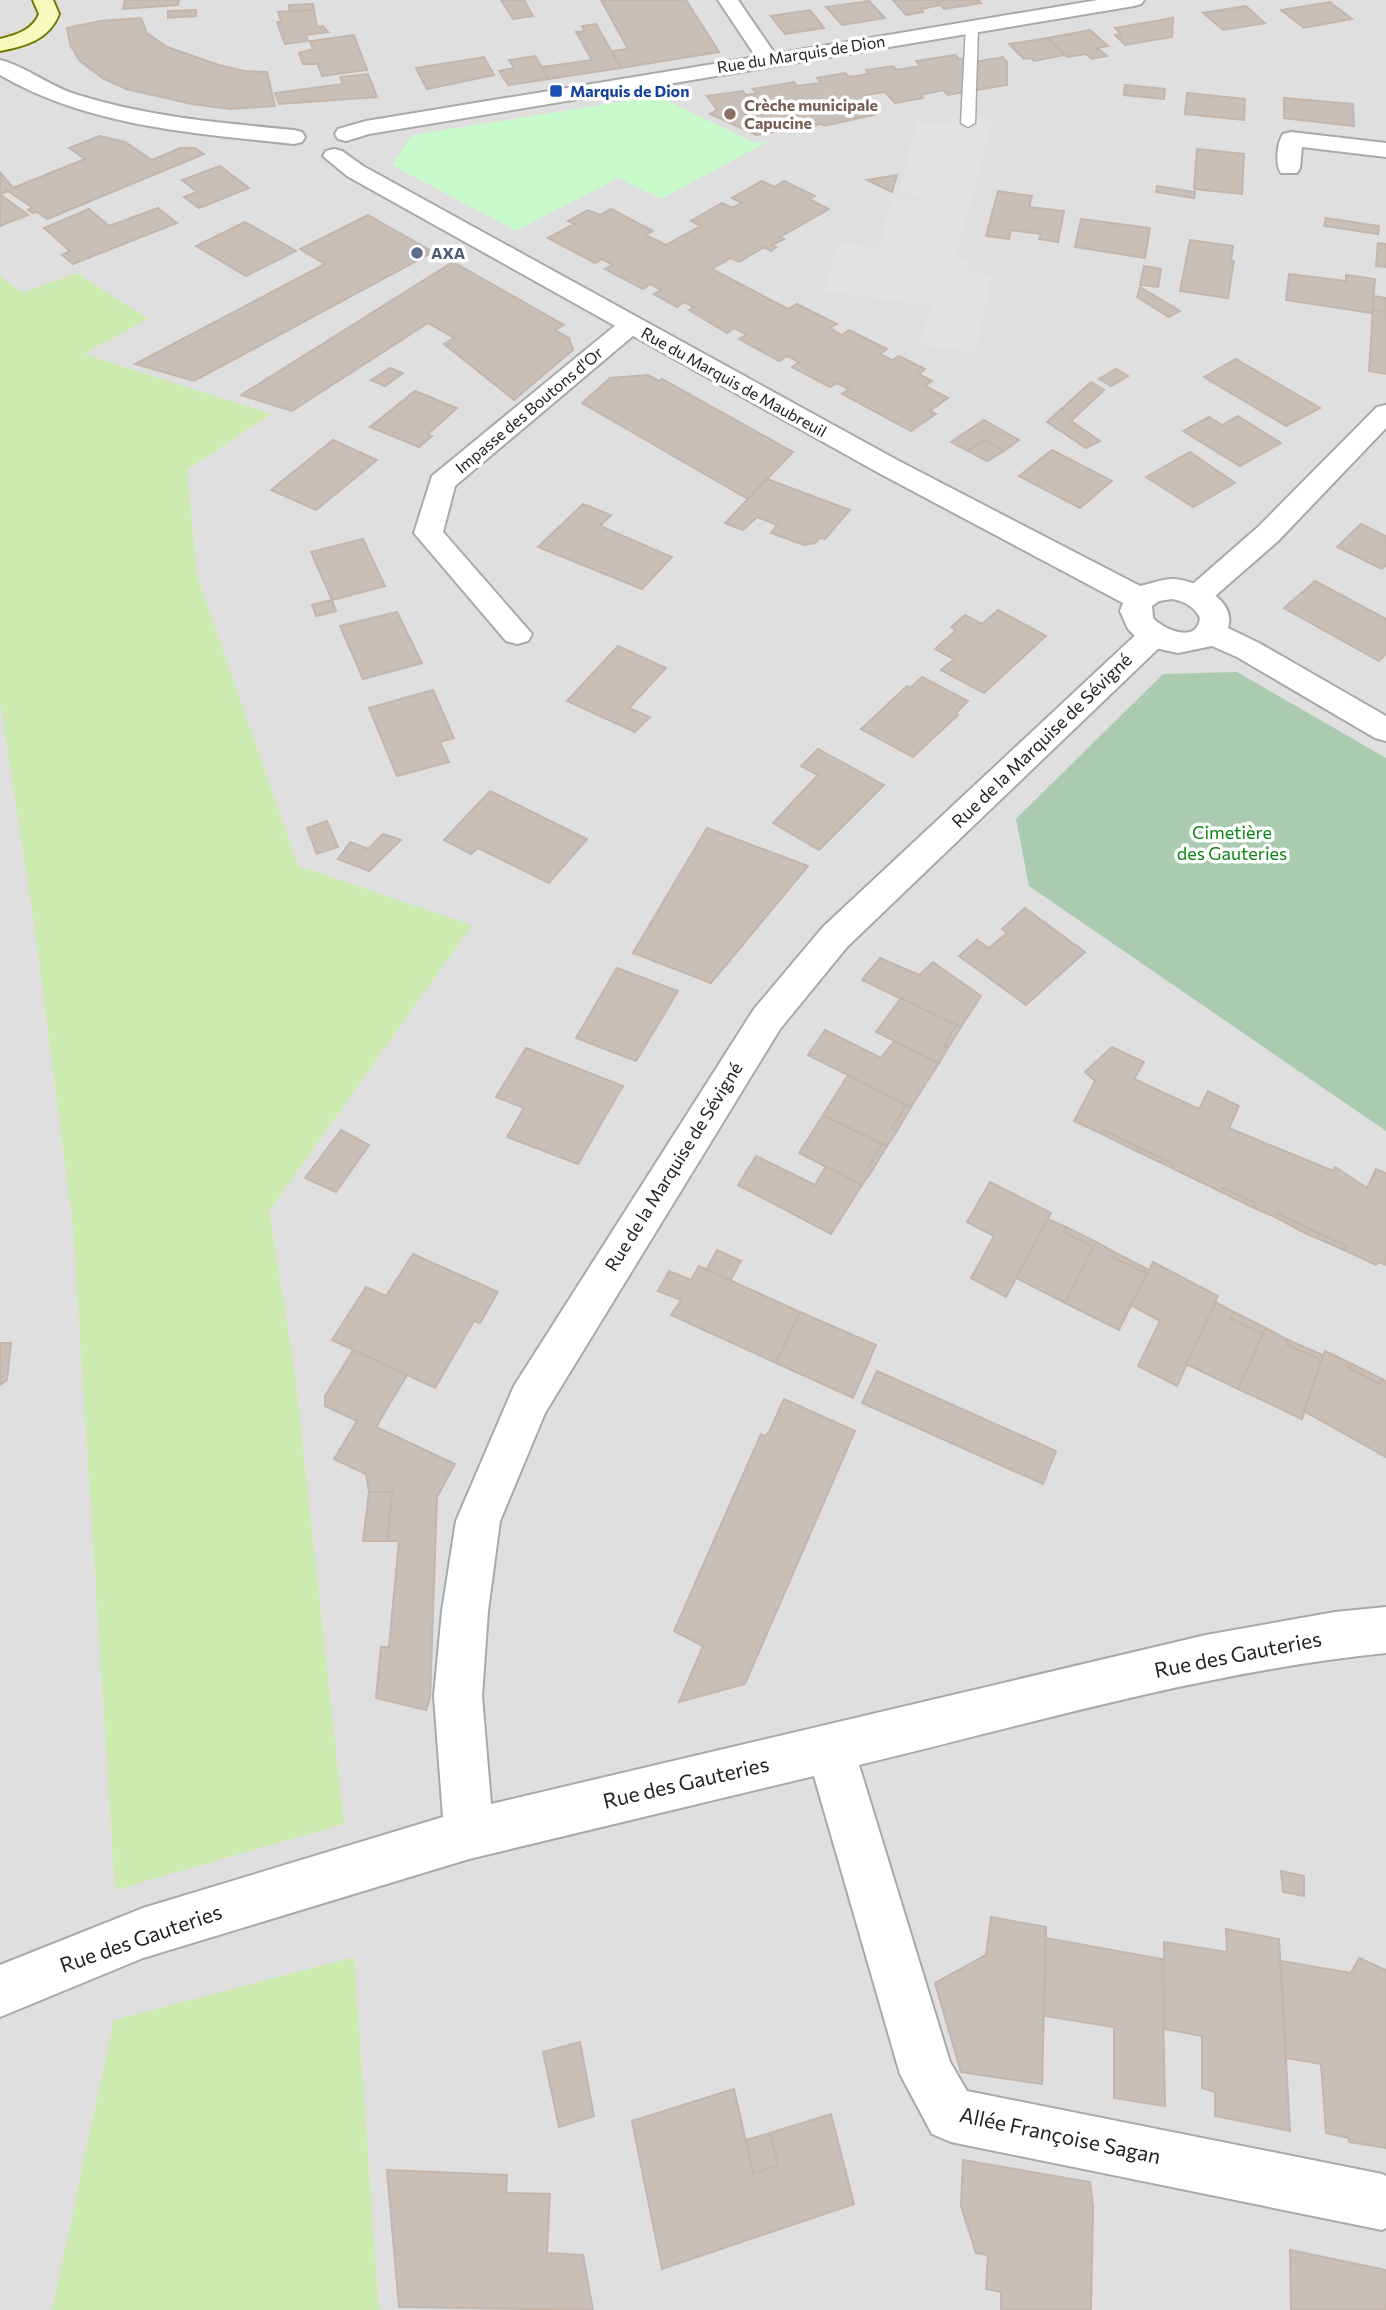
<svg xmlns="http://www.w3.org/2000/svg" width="1386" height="2310" viewBox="0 0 1386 2310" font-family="Commissioner,sans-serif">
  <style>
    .residential { fill: #e0dfdf }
    .grass { fill: #cdebb0 }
    .cemetery { fill: #aacbaf }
    .park { fill: #c8facc }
    .parking { fill: #e2e2e2 }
    .building { fill: #c7bfb8; stroke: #c4b6ab; stroke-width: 2 }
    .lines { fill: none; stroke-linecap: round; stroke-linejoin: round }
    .service-casing { stroke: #a9a9a9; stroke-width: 3 }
    .minor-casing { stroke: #a9a9a9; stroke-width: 4 }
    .tertiary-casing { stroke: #a9a9a9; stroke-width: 4 }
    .secondary-casing { stroke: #707d05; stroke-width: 4 }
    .service { fill: #fff; fill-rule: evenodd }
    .minor { fill: #fff; fill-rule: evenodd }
    .tertiary { fill: #fff; fill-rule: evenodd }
    .secondary { fill: #f7fabf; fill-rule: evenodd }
    .transit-dot { fill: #1a4fb4; stroke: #fff; stroke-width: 2.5 }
    .education-dot { fill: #8d6e63; stroke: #fff; stroke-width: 2.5 }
    .service-dot { fill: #5c6f8a; stroke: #fff; stroke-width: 2.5 }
    .labels { text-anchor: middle; stroke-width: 7; stroke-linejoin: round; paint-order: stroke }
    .far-street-label { font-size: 16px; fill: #222; stroke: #fff }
    .far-transit-label { font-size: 16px; font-weight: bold; fill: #164399; stroke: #fff; text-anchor: start }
    .far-education-label { font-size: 16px; font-weight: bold; fill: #785e54; stroke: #fff; text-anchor: start }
    .far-service-label { font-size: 16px; font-weight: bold; fill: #4e5e75; stroke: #fff; text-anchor: start }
    .street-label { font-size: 18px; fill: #222; stroke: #fff }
    .park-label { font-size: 18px; fill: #0c8416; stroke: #fff }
    .near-street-label { font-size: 21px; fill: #222; stroke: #fff }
  </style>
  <rect width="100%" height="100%" fill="#f2efe9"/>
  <!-- residential -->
  <rect class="residential" x="0" y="0" width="1386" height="2310"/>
  <!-- grass -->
  <g class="grass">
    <polygon points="77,273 148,319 84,354 271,414 187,470 197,576 298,866 472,925 269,1211 294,1366 344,1824 115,1890 73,1226 35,930 0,701 0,275 21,293"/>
    <polygon points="354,1957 379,2310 52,2310 114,2020"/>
  </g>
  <!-- cemetery -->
  <polygon class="cemetery" points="1237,672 1386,758 1386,1131 1029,886 1016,819 1163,674"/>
  <!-- park -->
  <polygon class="park" points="657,96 755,143 769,141 661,199 618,178 516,231 392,165 412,135"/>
  <!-- parking -->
  <polygon class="parking" points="981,115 992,125 955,258 970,260 969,272 992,275 976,352 918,344 932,306 824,291 837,244 879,247 892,198 920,201 921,196 899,193 916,122 943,123"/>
  <!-- building -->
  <g class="building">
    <polygon points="125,0 179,0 178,5 123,9"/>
    <polygon points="501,0 524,0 533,16 513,19"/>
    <polygon points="601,0 686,0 719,52 621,68 612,51 628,49"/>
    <polygon points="893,0 936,0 941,5 921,9 923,12 906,15"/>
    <polygon points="936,0 978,0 981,3 944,9"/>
    <polygon points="869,1 885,18 842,25 826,7"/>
    <polygon points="1330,2 1352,19 1304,28 1281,10"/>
    <polygon points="313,4 314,10 289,11 289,5"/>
    <polygon points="1246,6 1265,23 1223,30 1203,13"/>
    <polygon points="196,10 196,16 168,18 168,11"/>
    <polygon points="314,10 317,27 323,26 328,32 306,35 308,41 285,44 277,22 281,22 278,12"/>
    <polygon points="810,10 824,28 785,34 771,16"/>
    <polygon points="141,18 147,33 167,47 219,65 245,71 267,72 275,106 230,109 192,104 126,89 102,78 80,61 70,45 67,28 100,21"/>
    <polygon points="1173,18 1172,37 1125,45 1115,35 1121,34 1115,28"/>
    <polygon points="596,24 621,68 549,79 542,67 592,60 576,32 585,31 582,26"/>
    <polygon points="1090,30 1108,46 1097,48 1107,56 1092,59 1086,54 1067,57 1047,38"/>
    <polygon points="354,35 367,70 322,76 318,64 303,64 299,53 313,49 310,41"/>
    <polygon points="1047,38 1065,55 1034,61 1031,58 1024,59 1009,44"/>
    <polygon points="955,55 959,59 970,58 974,62 1003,57 1007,62 1007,85 948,95 943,90 920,95 923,98 895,103 885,92 865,95 877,114 824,126 822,124 756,135 710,114 717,110 707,96 743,91 746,95 757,93 753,89 794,82 797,86 821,83 817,78 845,73 849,77 869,74 866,70 893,66 897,70 920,66 916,61"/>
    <polygon points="535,56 549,79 508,85 499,71 514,68 509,60"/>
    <polygon points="484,57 494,75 427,89 416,68"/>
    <polygon points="368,74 377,97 279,104 275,93 343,84 340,77"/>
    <polygon points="1125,85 1165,89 1164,99 1124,95"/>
    <polygon points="1187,93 1245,99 1244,120 1185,114"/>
    <polygon points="1284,98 1353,104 1354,126 1284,118"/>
    <polygon points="99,136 125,142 152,160 180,148 195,148 204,154 47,219 37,212 33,213 28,210 33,208 8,191 0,194 0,172 13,188 85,159 69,148"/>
    <polygon points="1197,149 1244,154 1242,194 1194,189"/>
    <polygon points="220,166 249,188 199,208 184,197 197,192 182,180"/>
    <polygon points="897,175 892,192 867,180"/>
    <polygon points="762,181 774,187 784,181 815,196 809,199 829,209 780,237 784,239 772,245 776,247 771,251 764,247 739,262 731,258 712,269 788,309 797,304 837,324 830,328 842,335 849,330 887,349 880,354 892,360 899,356 925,369 919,374 932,381 925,386 948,398 930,411 936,414 911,431 842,394 849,389 837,383 830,387 792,367 799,362 787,356 779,361 739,339 746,335 734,328 727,333 689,310 694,307 684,302 677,307 654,294 661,290 650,284 643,289 605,269 613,265 602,259 595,263 548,238 574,224 568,221 588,210 600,215 611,209 653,231 646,235 666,245 701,226 691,221 722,203 732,208 742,203 732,198"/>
    <polygon points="1157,186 1195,192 1194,198 1156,192"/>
    <polygon points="998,191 1032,196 1029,207 1064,211 1058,242 1039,239 1041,234 1011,230 1009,239 986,236"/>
    <polygon points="0,194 28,215 0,226"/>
    <polygon points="158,208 177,223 73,264 62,255 70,251 44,228 89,209 109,226"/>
    <polygon points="368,215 433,252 194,381 135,364 325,264 300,249"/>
    <polygon points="1326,218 1379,226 1378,234 1324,226"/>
    <polygon points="1081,219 1150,228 1145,258 1075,247"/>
    <polygon points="245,222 296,251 246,276 196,246"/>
    <polygon points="1190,240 1233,246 1231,261 1234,261 1228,298 1180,291"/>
    <polygon points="1378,243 1386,244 1386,267 1376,266"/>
    <polygon points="453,262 564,325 555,330 569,338 573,350 514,400 444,344 454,338 428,323 292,411 241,395"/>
    <polygon points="1144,266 1161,269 1158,287 1140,285"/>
    <polygon points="1289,274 1346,281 1346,275 1375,279 1372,313 1286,300"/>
    <polygon points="1140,287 1180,311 1169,317 1137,297"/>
    <polygon points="1374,296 1386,298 1386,312 1373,310"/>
    <polygon points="1373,310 1386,312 1386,374 1369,371"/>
    <polygon points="1236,359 1320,408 1286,426 1204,377"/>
    <polygon points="390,368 403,373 385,386 371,380"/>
    <polygon points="1116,369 1128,376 1111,386 1099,379"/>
    <polygon points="648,375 659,381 662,379 793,452 748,499 582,403 610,378"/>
    <polygon points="1091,382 1104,390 1071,421 1100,441 1086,448 1047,422"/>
    <polygon points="415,391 457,408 427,435 432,436 419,447 370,427"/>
    <polygon points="1238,416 1281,443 1240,466 1183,431 1209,417 1222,425"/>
    <polygon points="984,420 1019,440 1004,451 985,440 968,451 951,442"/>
    <polygon points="333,440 377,460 316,510 271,490"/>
    <polygon points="985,440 1004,451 987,461 968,451"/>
    <polygon points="1052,450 1112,481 1080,508 1019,476"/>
    <polygon points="1190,452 1235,483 1193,507 1146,477"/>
    <polygon points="767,479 850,510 825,539 820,538 815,543 804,545 771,533 777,525 757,517 743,530 725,523"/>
    <polygon points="583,504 611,515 600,526 672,557 642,589 538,547"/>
    <polygon points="1361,524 1386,536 1386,565 1382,569 1337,547"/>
    <polygon points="363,539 385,586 332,600 336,611 316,616 312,605 332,600 311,552"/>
    <polygon points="1315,581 1386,619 1386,654 1379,661 1284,608"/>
    <polygon points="998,610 1046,636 984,693 941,670 954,659 935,649 956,630 951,627 965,615 982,624"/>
    <polygon points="397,612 422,663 363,679 340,626"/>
    <polygon points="618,646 666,668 629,708 650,717 635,732 567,701"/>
    <polygon points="922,677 968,701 956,713 958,715 913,757 861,729 907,686 911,687"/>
    <polygon points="433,690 454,738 440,742 449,762 397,776 369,708"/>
    <polygon points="818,749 884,785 819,850 773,823 818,775 801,766"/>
    <polygon points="490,791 587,839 549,883 478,848 471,854 444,840"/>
    <polygon points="327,821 338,847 317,854 307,828"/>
    <polygon points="707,828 808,866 711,983 633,953"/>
    <polygon points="383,834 401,840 369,871 338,859 350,842 368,849"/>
    <polygon points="1025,908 1085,952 1026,1005 959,956 977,940 989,948 1007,933 1002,929"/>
    <polygon points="880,958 919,975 933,962 981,996 961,1027 956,1025 862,980"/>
    <polygon points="617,968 678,991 636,1061 576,1038"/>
    <polygon points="901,998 956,1025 944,1046 948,1048 939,1063 876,1032"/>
    <polygon points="956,1025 961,1027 948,1048 944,1046"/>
    <polygon points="825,1030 881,1058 894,1041 939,1063 911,1107 808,1055"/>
    <polygon points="1112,1047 1144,1062 1134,1079 1199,1109 1208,1091 1239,1106 1229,1128 1333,1171 1335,1167 1367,1188 1376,1169 1386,1173 1386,1265 1378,1262 1376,1265 1344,1250 1346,1246 1277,1213 1275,1217 1254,1208 1256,1203 1223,1188 1221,1192 1172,1168 1174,1164 1106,1131 1104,1135 1074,1121 1095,1081 1085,1072"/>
    <polygon points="526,1048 623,1086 578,1164 507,1137 524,1108 496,1097"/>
    <polygon points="848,1075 906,1105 892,1129 897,1131 887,1146 823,1115"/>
    <polygon points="906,1105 911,1107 897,1131 892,1129"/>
    <polygon points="823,1115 882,1144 868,1167 873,1169 862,1185 799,1153"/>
    <polygon points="341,1130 369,1145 336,1192 305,1178"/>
    <polygon points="1106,1131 1139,1148 1138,1152 1104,1135"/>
    <polygon points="882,1144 887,1146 873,1169 868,1167"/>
    <polygon points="1139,1148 1174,1164 1172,1168 1138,1152"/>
    <polygon points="756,1156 815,1185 826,1166 862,1185 831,1234 738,1185"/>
    <polygon points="990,1182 1051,1213 1006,1297 971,1278 994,1236 967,1222"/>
    <polygon points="1223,1188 1256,1203 1254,1208 1221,1192"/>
    <polygon points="1277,1213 1309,1229 1307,1234 1275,1217"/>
    <polygon points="1048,1219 1066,1227 1064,1232 1094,1247 1065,1303 1016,1278"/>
    <polygon points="1066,1227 1096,1242 1094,1247 1064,1232"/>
    <polygon points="1309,1229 1346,1246 1344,1250 1307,1234"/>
    <polygon points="1096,1242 1116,1253 1114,1258 1147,1273 1119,1330 1065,1303"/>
    <polygon points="717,1250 741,1261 730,1281 706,1270"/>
    <polygon points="1116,1253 1149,1270 1147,1273 1114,1258"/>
    <polygon points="413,1254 498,1292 480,1323 474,1321 435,1388 332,1340 366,1287 386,1296"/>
    <polygon points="1153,1262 1218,1296 1177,1386 1138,1366 1160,1321 1131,1305"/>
    <polygon points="699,1266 800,1312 776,1363 671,1315 681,1300 658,1291 669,1271 691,1280"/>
    <polygon points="1216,1302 1234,1312 1230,1318 1263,1334 1238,1389 1186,1364"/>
    <polygon points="800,1312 876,1345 853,1398 776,1363"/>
    <polygon points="1234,1312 1266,1328 1263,1334 1230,1318"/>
    <polygon points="1266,1328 1288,1340 1287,1345 1322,1360 1302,1419 1238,1389"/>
    <polygon points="1288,1340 1323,1355 1322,1360 1287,1345"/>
    <polygon points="0,1343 11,1343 7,1380 0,1385"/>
    <polygon points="353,1350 407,1375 376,1427 455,1464 437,1497 430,1698 426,1710 376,1698 381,1647 389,1647 399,1541 387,1541 392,1492 369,1492 366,1474 334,1459 357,1421 325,1406 325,1396"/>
    <polygon points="1325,1351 1348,1362 1346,1366 1380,1384 1382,1379 1386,1381 1386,1457 1304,1411"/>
    <polygon points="1348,1362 1382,1379 1380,1384 1346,1366"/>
    <polygon points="877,1371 1056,1451 1043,1484 862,1403"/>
    <polygon points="784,1399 855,1431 854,1433 745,1684 679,1702 703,1646 674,1631 761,1434 765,1436 769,1432"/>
    <polygon points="369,1492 392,1492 387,1541 363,1541"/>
    <polygon points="1281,1871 1304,1876 1304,1896 1283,1892"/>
    <polygon points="991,1917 1046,1927 1042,2084 961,2072 935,1983 986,1955"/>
    <polygon points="1226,1929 1279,1939 1290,2131 1215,2116 1215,2092 1202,2088 1202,2036 1165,2029 1164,1942 1227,1952"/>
    <polygon points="1046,1938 1162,1959 1165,2106 1114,2098 1114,2027 1044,2016"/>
    <polygon points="1359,1958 1386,1970 1386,2148 1349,2142 1349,2138 1326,2133 1321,2064 1286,2058 1281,1961 1351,1973"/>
    <polygon points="580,2042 594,2116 559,2127 543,2052"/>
    <polygon points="734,2089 753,2173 778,2165 770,2133 831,2114 854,2204 662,2269 632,2121"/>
    <polygon points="770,2133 778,2165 753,2173 746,2140"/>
    <polygon points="963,2160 1090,2182 1093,2206 1091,2310 1001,2310 1001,2292 986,2289 988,2255 976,2253 961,2206"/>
    <polygon points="387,2170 507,2175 506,2193 550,2194 547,2253 583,2255 593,2310 399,2307"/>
    <polygon points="1290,2250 1386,2270 1386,2310 1291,2310"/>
  </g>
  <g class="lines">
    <!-- service casing -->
    <g class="service-casing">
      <polygon id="service" points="972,22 978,26 975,123 968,127 961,123 966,26"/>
    </g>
    <!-- minor casing -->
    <g class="minor-casing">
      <g id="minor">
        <polygon points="718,0 738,0 775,54 1098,0 1144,0 1141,4 1134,6 369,134 346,141 338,139 335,134 338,129 366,121 756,57"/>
        <path d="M 1291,132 L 1386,143 L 1386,157 L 1302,147 L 1300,168 L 1297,173 L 1281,173 C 1275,164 1277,143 1283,134 Z"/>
        <polygon points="631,317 640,320 644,325 640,330 455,486 443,532 532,634 528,641 517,644 506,641 414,533 432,476 622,320"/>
        <polygon points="1386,405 1386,428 1278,541 1207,603 1197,606 1187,603 1182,596 1187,589 1258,527 1377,407"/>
        <path d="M 1153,626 L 1164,629 L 1168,636 L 1164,643 L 847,947 L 780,1029 L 545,1413 L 500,1521 L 488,1611 L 482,1696 L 491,1804 L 1206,1635 L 1335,1612 L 1386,1607 L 1386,1653 C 1208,1671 1033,1723 859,1765 L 950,2062 L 967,2091 L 1382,2174 L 1386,2176 L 1386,2228 L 1382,2230 L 951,2142 L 932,2134 L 900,2074 L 814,1776 L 469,1859 L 143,1958 L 0,2017 L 0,1965 L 143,1908 L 443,1817 L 434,1696 L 442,1611 L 456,1521 L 514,1386 L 754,1009 L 823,927 L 1142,629 Z"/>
      </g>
    </g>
    <!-- tertiary casing -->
    <g class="tertiary-casing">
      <g id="tertiary">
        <path d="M 0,60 C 26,66 50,87 78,95 C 148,117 221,123 294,130 L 302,132 L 305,137 L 302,142 L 294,144 C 194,133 89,127 0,75 Z"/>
        <path d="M 334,149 L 342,151 L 363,166 L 897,460 L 1140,586 C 1150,584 1162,579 1173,579 C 1196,580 1237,600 1228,628 L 1259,643 L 1386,716 L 1386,741 L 1375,738 L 1237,657 L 1212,646 L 1178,653 L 1151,647 L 1138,639 L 1128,629 L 1120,611 L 1123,603 L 877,472 L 347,176 L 323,156 L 326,151 ZM 1172,599 C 1184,601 1195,607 1200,618 C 1197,644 1164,630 1153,618 L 1152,606 L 1159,601 Z"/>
      </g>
    </g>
    <!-- secondary casing -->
    <g class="secondary-casing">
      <path id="secondary" d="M 33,0 L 53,0 L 59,14 C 49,40 25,46 0,51 L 0,39 C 16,35 33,30 39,14 Z"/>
    </g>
    <!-- service -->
    <use href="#service" class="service"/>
    <!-- minor -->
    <use href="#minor" class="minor"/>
    <!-- tertiary -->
    <use href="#tertiary" class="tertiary"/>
    <!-- secondary -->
    <use href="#secondary" class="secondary"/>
  </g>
  <!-- markers -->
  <rect class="transit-dot" x="549" y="84" width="14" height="14" rx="3.5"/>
  <circle class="education-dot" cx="730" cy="114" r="7"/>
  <circle class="service-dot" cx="417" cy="253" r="7"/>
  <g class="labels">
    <!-- far-street labels -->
    <g class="far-street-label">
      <text transform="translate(801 54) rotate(-9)" y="6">Rue du Marquis de Dion</text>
      <text transform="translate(734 382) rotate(29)" y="6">Rue du Marquis de Maubreuil</text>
      <text transform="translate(529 410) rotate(-40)" y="6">Impasse des Boutons d'Or</text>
    </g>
    <!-- far-transit labels -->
    <g class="far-transit-label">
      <text x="570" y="97">Marquis de Dion</text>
    </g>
    <!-- far-education labels -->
    <g class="far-education-label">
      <text x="744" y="111">Crèche municipale<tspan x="744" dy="18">Capucine</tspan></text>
    </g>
    <!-- far-service labels -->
    <g class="far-service-label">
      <text x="431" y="259">AXA</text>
    </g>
    <!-- street labels -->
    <g class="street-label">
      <text transform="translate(1042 741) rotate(-44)" y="6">Rue de la Marquise de Sévigné</text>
      <text transform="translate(674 1167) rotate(-58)" y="6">Rue de la Marquise de Sévigné</text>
    </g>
    <!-- park labels -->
    <g class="park-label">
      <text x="1232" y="839">Cimetière<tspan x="1232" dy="21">des Gauteries</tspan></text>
    </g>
    <!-- near-street labels -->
    <g class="near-street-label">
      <text transform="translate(1238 1655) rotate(-11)" y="7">Rue des Gauteries</text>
      <text transform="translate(686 1783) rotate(-13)" y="7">Rue des Gauteries</text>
      <text transform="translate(141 1939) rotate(-19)" y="7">Rue des Gauteries</text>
      <text transform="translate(1060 2136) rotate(12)" y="7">Allée Françoise Sagan</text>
    </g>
  </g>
</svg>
